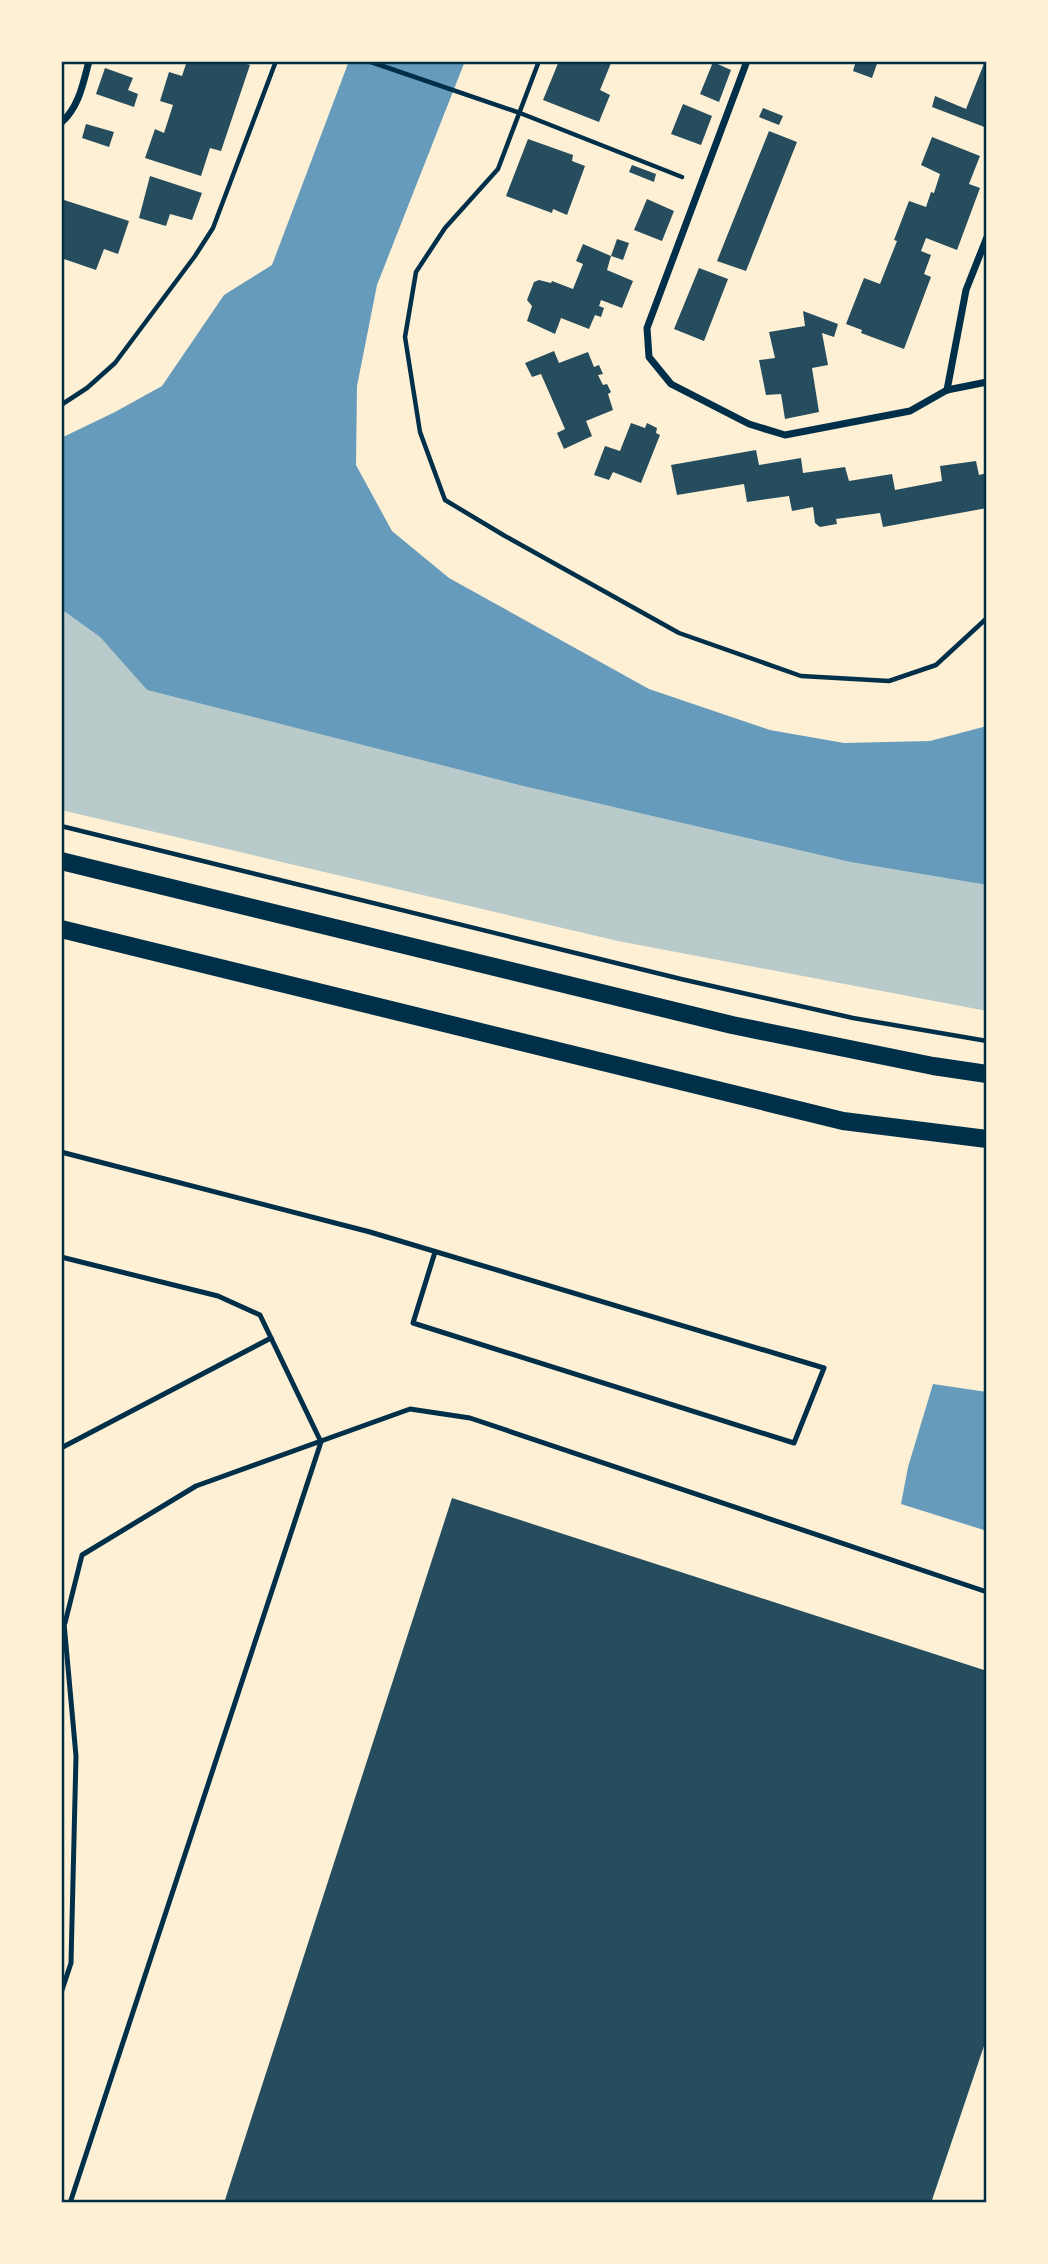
<svg xmlns="http://www.w3.org/2000/svg" width="1048" height="2264" viewBox="0 0 1048 2264" font-family="'Sofia Sans Condensed',sans-serif">
  <style>
    .green { fill: #b9caca }
    .water { fill: #669bbc }
    .building { fill: #264d5e }
    .lines { fill: none; stroke-linecap: round; stroke-linejoin: round }
    .path { stroke: #003049; stroke-width: 4.5 }
    .service { stroke: #003049; stroke-width: 5 }
    .minor { stroke: #003049; stroke-width: 7 }
    .primary { stroke: #003049; stroke-width: 18 }
    .neatline { fill: none; stroke: #003049; stroke-width: 2.5 }
  </style>
  <rect width="100%" height="100%" fill="#fdf0d5"/>
  <!-- green -->
  <polygon class="green" points="61,609 100,637 147,690 523,786 850,862 987,885 987,1011 618,941 61,810"/>
  <!-- water -->
  <g class="water">
    <polygon points="349,61 465,61 377,285 357,386 356,465 392,531 449,578 649,689 770,730 844,743 930,741 987,726 987,885 850,862 523,786 147,690 100,637 61,609 61,438 115,412 162,386 224,295 272,265"/>
    <polygon points="933,1384 987,1392 987,1531 901,1504 908,1467"/>
  </g>
  <!-- building -->
  <g class="building">
    <polygon points="187,61 239,61 250,65 221,151 210,148 201,176 145,158 155,129 164,133 173,105 160,101 169,72 182,76"/>
    <polygon points="559,61 605,61 611,63 600,90 610,95 599,122 543,100"/>
    <polygon points="856,61 878,61 872,78 853,71"/>
    <polygon points="985,61 987,61 987,128 932,107 935,96 966,109"/>
    <polygon points="713,62 731,70 719,102 700,94"/>
    <polygon points="105,68 133,78 128,90 138,94 134,107 96,94"/>
    <polygon points="683,104 712,116 701,145 671,134"/>
    <polygon points="763,108 783,116 779,125 759,117"/>
    <polygon points="86,124 114,132 109,147 82,138"/>
    <polygon points="769,131 797,142 746,271 717,261"/>
    <polygon points="932,137 980,156 969,184 980,188 957,250 926,238 921,251 931,255 924,274 931,277 904,349 861,333 862,330 846,324 864,278 880,284 897,241 894,240 909,201 926,207 931,192 934,193 940,174 921,165"/>
    <polygon points="528,139 573,155 572,161 585,166 567,215 553,209 552,213 506,196"/>
    <polygon points="632,165 656,174 654,182 629,172"/>
    <polygon points="150,176 202,193 192,220 170,214 166,226 139,218"/>
    <polygon points="61,199 129,221 118,254 104,249 96,270 61,258"/>
    <polygon points="647,199 674,211 662,241 634,230"/>
    <polygon points="617,239 629,243 623,260 611,256"/>
    <polygon points="583,244 611,256 607,270 633,281 622,308 601,300 599,306 604,308 601,317 595,315 589,329 561,318 555,334 527,321 532,306 527,300 534,282 539,280 551,283 552,281 573,289 583,264 576,261"/>
    <polygon points="699,268 728,279 704,341 674,329"/>
    <polygon points="803,311 838,324 834,337 822,333 828,365 812,368 819,412 785,419 781,394 766,395 759,360 775,358 769,332 805,326"/>
    <polygon points="554,351 559,363 588,352 594,367 599,365 603,374 598,375 603,385 607,384 611,392 608,394 613,410 586,421 592,436 564,449 557,433 565,429 541,374 532,377 525,363"/>
    <polygon points="631,423 645,428 647,423 657,428 656,433 660,435 641,483 613,472 609,480 594,475 605,446 620,451"/>
    <polygon points="756,450 759,465 801,458 803,473 845,467 849,481 892,474 895,490 942,481 940,466 976,461 979,475 987,473 987,508 883,527 880,513 836,519 837,524 820,527 815,523 813,507 792,511 789,496 747,502 744,484 677,495 671,465"/>
    <polygon points="452,1498 987,1671 987,2037 931,2203 224,2203"/>
  </g>
  <g class="lines">
    <!-- path -->
    <g class="path">
      <polyline points="368,61 520,113 682,177"/>
      <polyline points="539,61 498,169 445,228 416,272 405,337 420,432 445,500 505,536 679,633 801,676 889,681 936,665 987,618"/>
      <polyline points="61,405 87,388 115,363 195,256 213,228 276,61"/>
      <polyline points="61,826 681,979 853,1018 987,1041"/>
    </g>
    <!-- service -->
    <g class="service">
      <polyline points="61,1152 370,1232 824,1368 794,1443 413,1323 435,1252"/>
      <polyline points="61,1257 218,1296 260,1315 321,1442 70,2203"/>
      <polyline points="61,1448 271,1338"/>
      <polyline points="65,1623 82,1555 196,1486 410,1409 470,1418 987,1592"/>
      <polyline points="61,1993 71,1963 76,1756 64,1623"/>
    </g>
    <!-- minor -->
    <g class="minor">
      <polyline points="747,61 647,328 649,357 671,384 749,424 785,435 910,411 947,390 987,382"/>
      <path d="M 61,123 C 79,107 83,84 89,61"/>
      <polyline points="947,390 966,290 987,237"/>
    </g>
    <!-- primary -->
    <g class="primary">
      <polyline points="61,861 732,1025 933,1066 987,1074"/>
      <polyline points="61,929 843,1121 987,1139"/>
    </g>
  </g>
  <!-- border -->
  <rect width="1048" height="2264" fill="none" stroke="#fdf0d5" stroke-width="126"/>
  <rect x="63" y="63" width="922" height="2138" class="neatline"/>
</svg>
